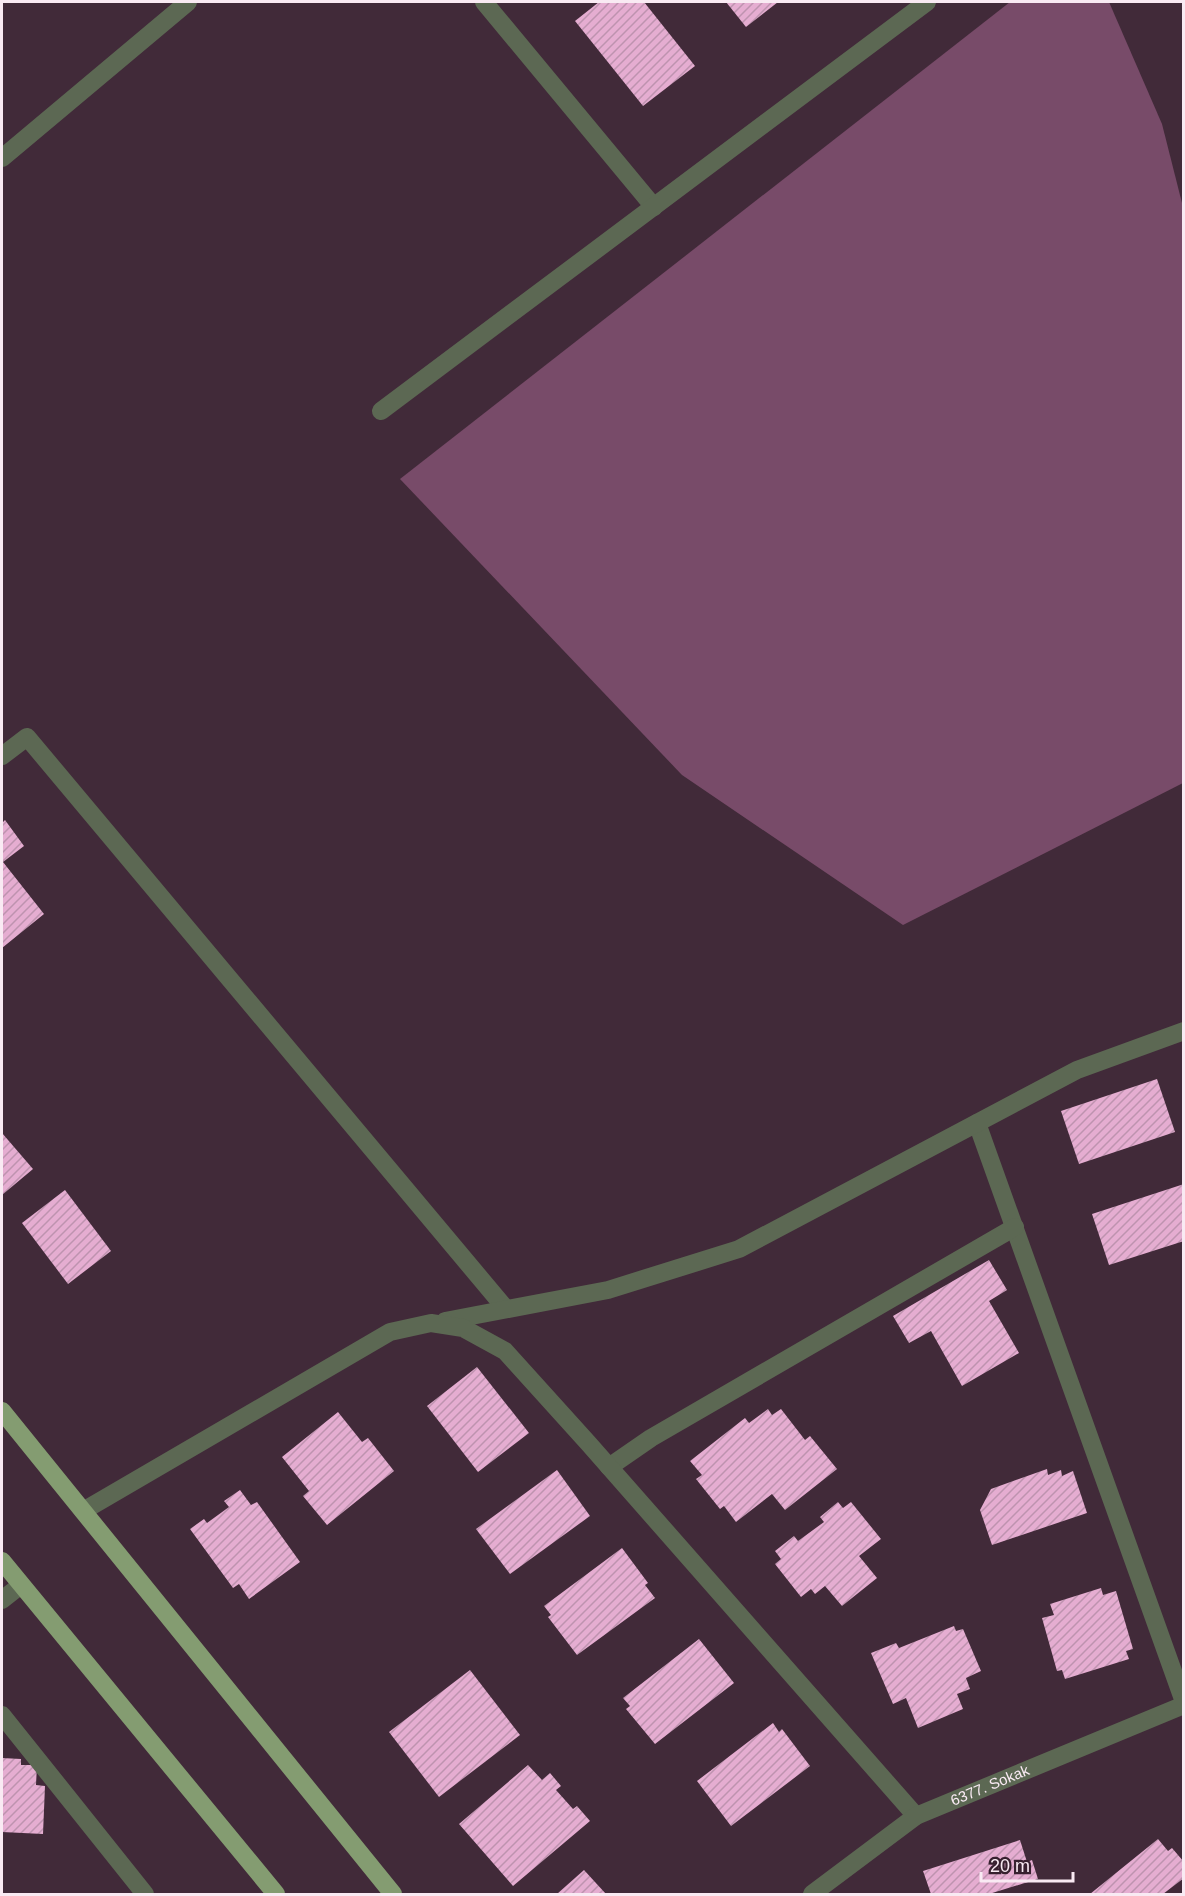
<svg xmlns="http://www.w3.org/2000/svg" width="1185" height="1896" viewBox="0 0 1185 1896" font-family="Helvetica,sans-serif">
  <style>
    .grass { fill: #784b69 }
    .building { fill: url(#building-hatch) }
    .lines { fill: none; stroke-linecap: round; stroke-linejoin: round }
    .minor { stroke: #5c6853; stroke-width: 18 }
    .major { stroke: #849c71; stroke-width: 18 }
    .labels { text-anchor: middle; stroke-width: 6; stroke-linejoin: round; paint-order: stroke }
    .street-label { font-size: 15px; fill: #f9eaf3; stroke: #37202f }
  </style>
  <defs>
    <pattern id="building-hatch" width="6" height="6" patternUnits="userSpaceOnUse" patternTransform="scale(1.5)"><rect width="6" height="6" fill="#e5add1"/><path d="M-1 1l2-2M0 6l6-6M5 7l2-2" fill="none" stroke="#be93af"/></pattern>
  </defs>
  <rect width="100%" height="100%" fill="#412a39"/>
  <!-- grass -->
  <polygon class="grass" points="1010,2 1109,2 1162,124 1183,207 1183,783 903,925 682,775 400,479"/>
  <!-- building -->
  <g class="building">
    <polygon points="599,2 644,2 695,66 643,106 575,21"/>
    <polygon points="726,2 778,2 746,27"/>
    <polygon points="5,820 24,846 3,862 44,914 2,948 2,823"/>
    <polygon points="1157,1079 1175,1132 1079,1164 1061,1111"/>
    <polygon points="2,1133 33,1169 2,1195"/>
    <polygon points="1184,1184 1184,1241 1109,1265 1092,1214"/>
    <polygon points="65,1190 111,1251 68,1284 22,1223"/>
    <polygon points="989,1260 1007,1290 989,1301 1019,1353 962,1386 931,1331 909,1343 893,1316"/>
    <polygon points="477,1367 529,1433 478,1472 427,1406"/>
    <polygon points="768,1409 772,1415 781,1409 805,1440 810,1436 837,1469 785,1510 772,1494 736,1522 724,1506 720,1509 696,1479 702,1475 690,1461 745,1418 749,1423"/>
    <polygon points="338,1412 362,1442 368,1438 394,1471 327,1525 303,1496 309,1491 282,1457"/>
    <polygon points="1047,1469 1048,1475 1061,1470 1062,1476 1073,1471 1087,1513 992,1545 980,1510 991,1489"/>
    <polygon points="557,1470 590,1516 510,1574 476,1529"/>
    <polygon points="240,1490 251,1505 257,1502 300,1562 249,1599 239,1584 233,1588 190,1529 204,1519 207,1523 229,1507 224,1501"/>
    <polygon points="838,1502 843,1508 851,1502 881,1539 859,1556 877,1578 842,1606 825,1586 815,1594 811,1589 801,1597 775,1564 781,1559 775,1551 794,1536 798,1541 824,1522 820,1517"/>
    <polygon points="622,1548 648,1583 645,1585 655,1598 577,1655 548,1617 551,1615 544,1606"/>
    <polygon points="1101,1588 1103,1595 1116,1591 1133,1649 1126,1651 1129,1659 1065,1679 1062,1670 1057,1671 1042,1618 1054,1615 1050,1604"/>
    <polygon points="954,1626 956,1631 963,1629 981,1671 966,1678 970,1689 957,1694 963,1709 918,1728 906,1698 893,1704 871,1653 896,1643 899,1648"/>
    <polygon points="699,1639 734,1683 655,1744 626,1709 630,1706 623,1698"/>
    <polygon points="470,1670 520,1735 439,1797 389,1732"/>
    <polygon points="773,1723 779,1732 782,1729 810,1766 731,1826 697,1781"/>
    <polygon points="2,1758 21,1759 21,1765 37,1765 36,1785 45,1786 43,1834 2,1832"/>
    <polygon points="528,1765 542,1780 550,1773 561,1786 556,1790 573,1809 577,1806 590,1821 513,1886 459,1824"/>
    <polygon points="1158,1839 1168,1851 1172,1848 1184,1862 1184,1878 1163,1894 1090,1894"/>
    <polygon points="1020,1840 1027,1862 1032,1860 1038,1879 989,1894 931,1894 923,1871"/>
    <polygon points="584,1870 606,1894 557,1894"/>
  </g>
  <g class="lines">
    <!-- minor -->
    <g class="minor">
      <polyline points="484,2 654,207"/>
      <polyline points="2,158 188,2"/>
      <polyline points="381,411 927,2"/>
      <polyline points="2,756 27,737 506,1309"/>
      <polyline points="977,1123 1184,1702"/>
      <polyline points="445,1321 608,1290 739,1249 1077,1070 1184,1031"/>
      <polyline points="609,1467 651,1438 1015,1227"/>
      <polyline points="83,1511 390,1332 431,1323 463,1328 505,1351 589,1444 916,1816"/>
      <polyline points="2,1600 21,1585"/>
      <polyline points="2,1715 145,1894"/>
      <path id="s1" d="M 812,1894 L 916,1816 L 1184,1705"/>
    </g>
    <!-- major -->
    <g class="major">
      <polyline points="2,1411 393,1894"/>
      <polyline points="2,1561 276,1894"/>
    </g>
  </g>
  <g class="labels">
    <!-- street labels -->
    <g class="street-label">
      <text dy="5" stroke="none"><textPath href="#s1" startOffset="210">6377. Sokak</textPath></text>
    </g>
  </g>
  <!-- border -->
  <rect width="1185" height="1896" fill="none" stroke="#f9eaf3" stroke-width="6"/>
  <!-- scale -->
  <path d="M981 1872v9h92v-9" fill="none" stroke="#f9eaf3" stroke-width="3"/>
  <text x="990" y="1872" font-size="18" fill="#f9eaf3" stroke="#37202f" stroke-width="4.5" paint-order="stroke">20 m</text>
</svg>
